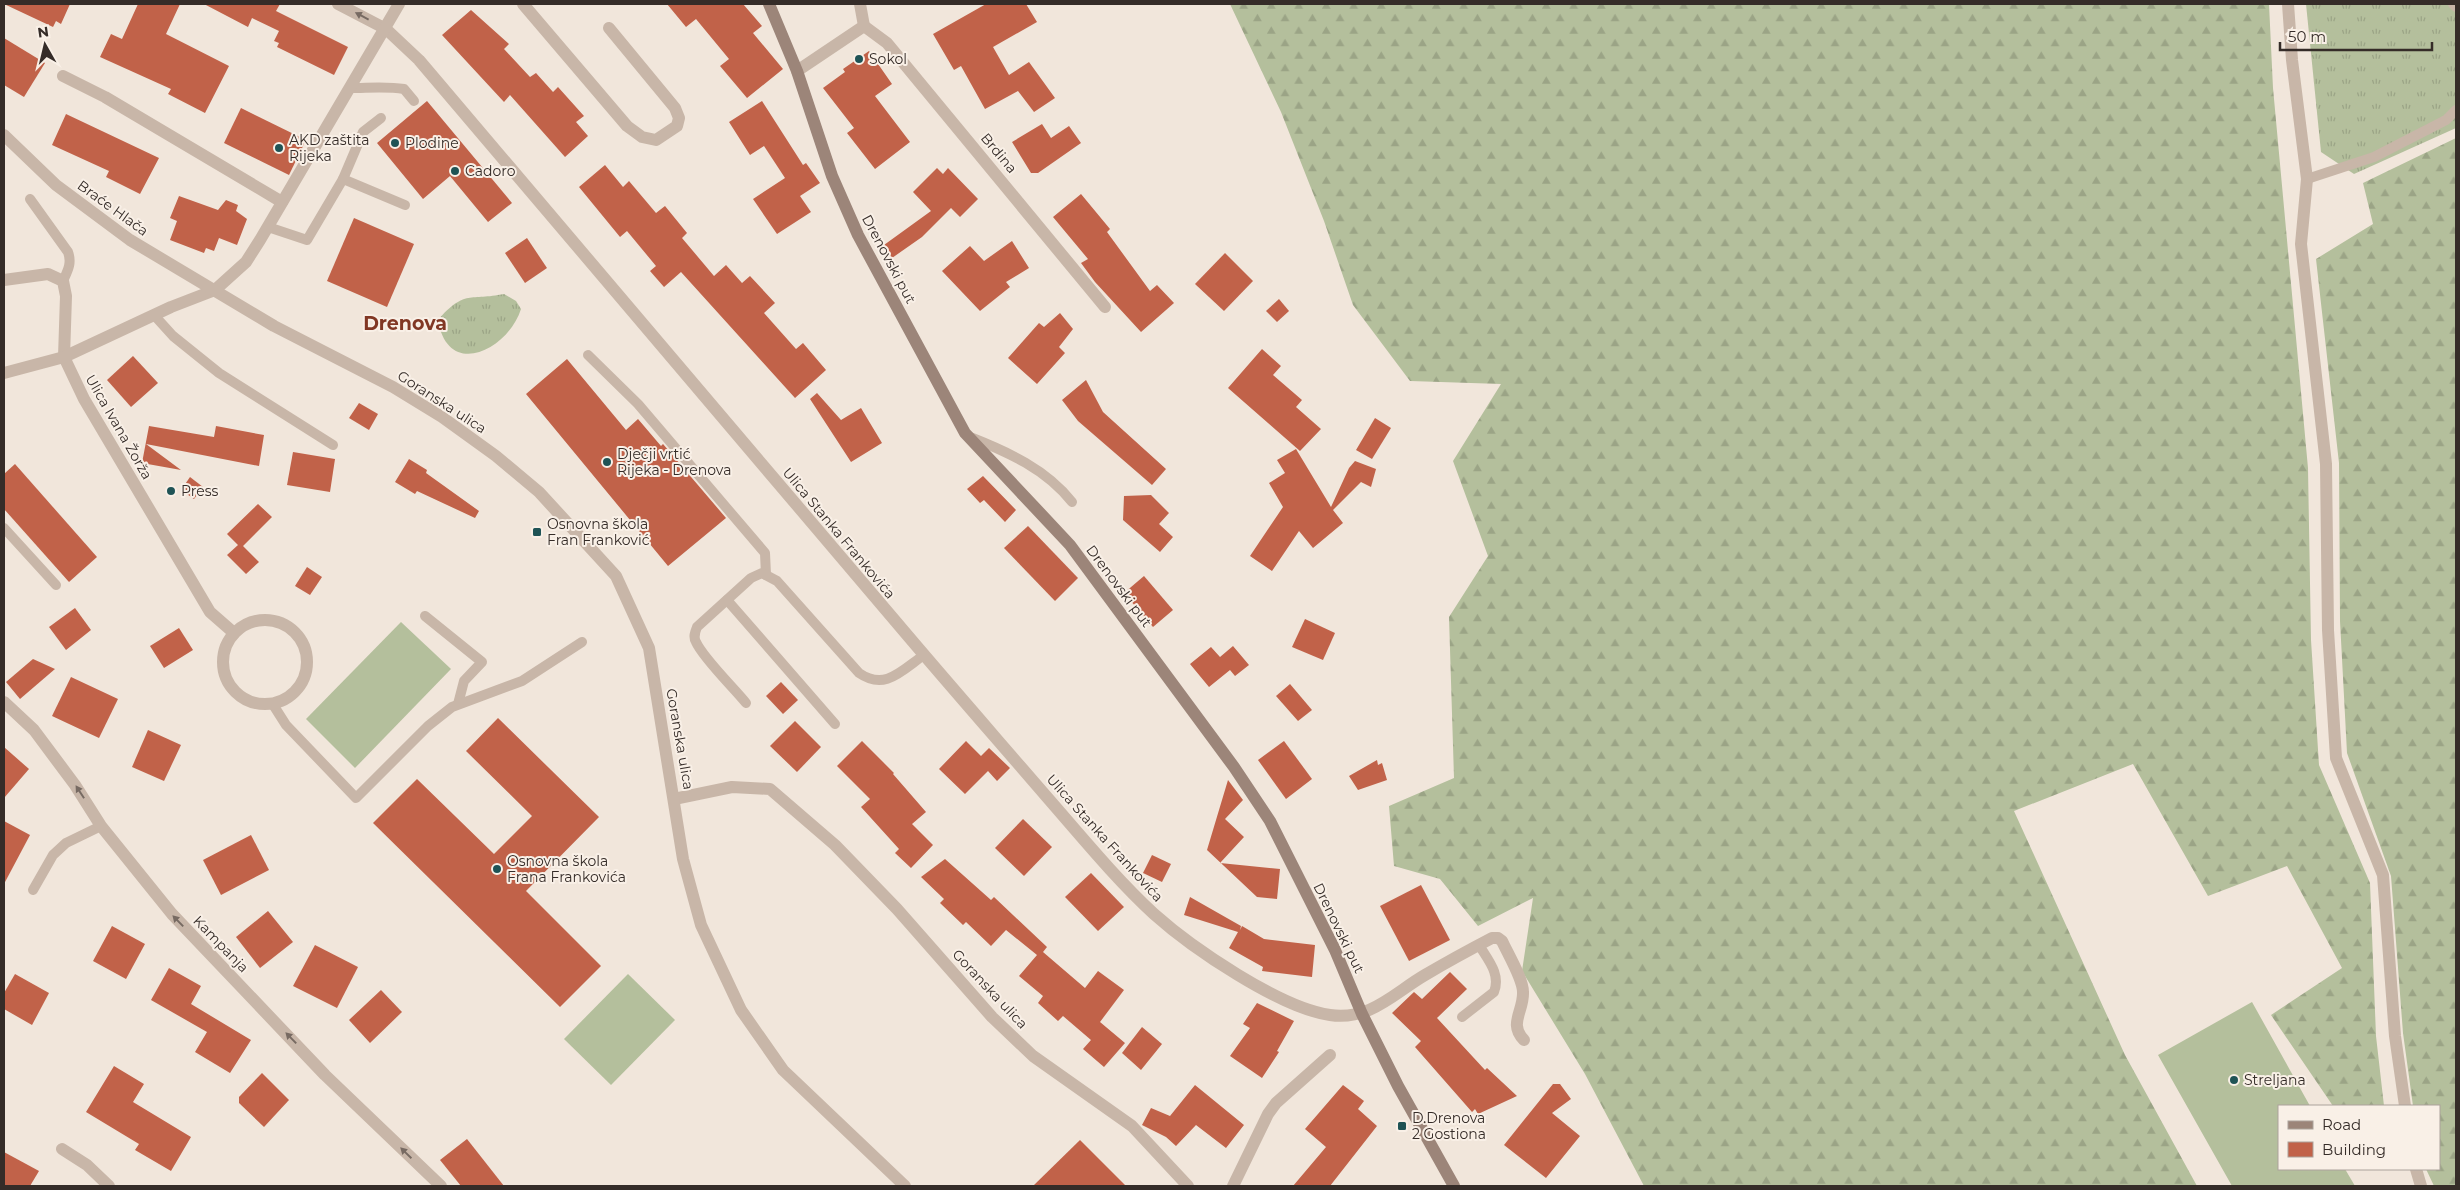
<svg xmlns="http://www.w3.org/2000/svg" width="2460" height="1190" viewBox="0 0 2460 1190" font-family="Montserrat,sans-serif">
  <style>
    .grass { fill: url(#grass-tufts) }
    .forest { fill: url(#forest-firs) }
    .garden { fill: #b4bf9c }
    .building { fill: #c16249 }
    .lines { fill: none; stroke-linecap: round; stroke-linejoin: round }
    .service { stroke: #c8b6a8; stroke-width: 10 }
    .minor { stroke: #c8b6a8; stroke-width: 12 }
    .tertiary { stroke: #c8b6a8; stroke-width: 12 }
    .secondary { stroke: #9c8579; stroke-width: 12 }
    .oneway { fill: #776a62 }
    .poi-dot { fill: #1f5355; stroke: #f9f0e7; stroke-width: 2 }
    .labels { text-anchor: middle; stroke-width: 4; stroke-linejoin: round; paint-order: stroke }
    .poi-label { font-size: 14px; fill: #352c28; stroke: #f9f0e7; text-anchor: start }
    .street-label { font-size: 14px; fill: #352c28; stroke: #f9f0e7 }
    .district-label { font-size: 19px; font-weight: bold; fill: #813724; stroke: #f9f0e7 }
  </style>
  <defs>
    <pattern id="grass-tufts" width="24" height="20" patternUnits="userSpaceOnUse" patternTransform="scale(1.25)"><rect width="24" height="20" fill="#b4bf9c"/><path d="M3 7l-1-3M5 7V3M7 7l1-3M15 17l-1-3M17 17v-4M19 17l1-3" fill="none" stroke="#9ba486"/></pattern>
    <pattern id="forest-firs" width="22" height="20" patternUnits="userSpaceOnUse" patternTransform="scale(1.25)"><rect width="22" height="20" fill="#b4bf9c"/><path d="M5 1l3.5 6h-7zM16 11l3.5 6h-7z" fill="#9ba486"/></pattern>
  </defs>
  <rect width="100%" height="100%" fill="#f1e6db"/>
  <!-- grass -->
  <g class="grass">
    <polygon points="2306,4 2456,4 2456,128 2354,174 2321,152"/>
    <path d="M 504,294 L 516,301 L 521,309 C 508,350 448,380 438,320 C 465,289 470,301 504,294 Z"/>
  </g>
  <!-- forest -->
  <g class="forest">
    <polygon points="1230,4 2269,4 2273,88 2308,468 2311,640 2319,765 2370,883 2376,1036 2384,1106 2333,1106 2271,1015 2342,968 2287,866 2208,896 2133,764 2014,811 2125,1055 2197,1186 1644,1186 1585,1074 1522,971 1533,898 1478,926 1440,879 1394,866 1389,806 1454,778 1449,617 1488,556 1453,461 1501,384 1410,381 1353,305 1324,221 1281,112"/>
    <polygon points="2456,138 2456,1186 2434,1186 2426,1169 2439,1169 2439,1106 2413,1106 2403,1033 2391,876 2347,753 2340,621 2339,463 2316,259 2373,224 2363,183"/>
  </g>
  <!-- garden -->
  <g class="garden">
    <polygon points="401,622 451,669 355,768 306,719"/>
    <polygon points="628,974 675,1020 611,1085 564,1039"/>
    <polygon points="2252,1002 2310,1106 2279,1106 2279,1169 2345,1169 2355,1186 2232,1186 2158,1055"/>
  </g>
  <!-- building -->
  <g class="building">
    <polygon points="4,4 70,4 61,24 56,21 53,27"/>
    <polygon points="138,4 180,4 166,34 229,66 205,113 168,94 171,89 100,57 111,34 122,39"/>
    <polygon points="204,4 280,4 276,11 348,47 334,75 277,47 279,43 274,41 279,31 252,18 248,27"/>
    <polygon points="667,4 743,4 762,26 753,33 783,69 747,98 720,66 729,59 696,19 686,27"/>
    <polygon points="986,4 1026,4 1037,22 993,47 1009,75 1029,62 1055,98 1034,112 1018,91 985,109 961,66 954,70 933,34"/>
    <polygon points="471,10 509,44 504,49 530,77 536,73 553,92 558,87 584,116 576,122 588,136 565,157 510,95 504,102 442,35"/>
    <polygon points="4,38 45,63 24,97 4,85"/>
    <polygon points="869,51 892,84 875,96 910,142 875,169 847,133 854,128 823,88 845,72 843,69"/>
    <polygon points="427,101 512,203 488,222 450,176 423,199 377,143"/>
    <polygon points="762,101 803,165 806,163 820,183 800,196 811,212 777,234 753,199 785,178 764,146 750,155 729,122"/>
    <polygon points="241,108 306,140 289,175 224,143"/>
    <polygon points="66,114 159,158 140,194 106,177 109,171 52,145"/>
    <polygon points="1042,124 1051,138 1069,126 1081,143 1038,173 1031,173 1012,142"/>
    <polygon points="605,165 623,187 629,181 656,213 665,206 687,233 682,238 714,276 726,265 742,283 750,276 775,303 764,313 796,349 803,343 826,370 795,398 681,272 664,287 650,271 656,266 627,231 620,237 579,187"/>
    <polygon points="937,168 943,174 948,168 978,199 960,217 951,208 922,237 892,258 884,245 931,211 913,192"/>
    <polygon points="1081,194 1110,229 1107,232 1150,291 1157,285 1174,303 1141,332 1095,282 1081,263 1088,259 1053,217"/>
    <polygon points="179,196 218,210 226,200 238,205 236,211 247,219 237,245 219,238 214,251 206,248 204,253 170,240 177,221 170,218"/>
    <polygon points="354,218 414,244 387,307 327,281"/>
    <polygon points="527,238 547,268 525,283 505,253"/>
    <polygon points="1012,241 1029,268 1006,282 1010,287 980,311 942,271 970,246 984,261"/>
    <polygon points="1225,253 1253,281 1224,311 1195,284"/>
    <polygon points="1279,299 1289,311 1277,322 1266,311"/>
    <polygon points="1060,313 1073,329 1059,347 1065,353 1037,384 1008,358 1039,323 1044,327"/>
    <polygon points="1262,349 1281,366 1273,375 1302,400 1296,407 1321,429 1300,451 1228,388"/>
    <polygon points="133,356 158,383 131,407 107,380"/>
    <polygon points="567,359 626,430 638,419 661,446 663,444 726,518 668,566 526,394"/>
    <polygon points="1086,380 1103,412 1166,469 1152,485 1078,421 1062,400"/>
    <polygon points="817,393 841,420 861,408 882,443 851,462 810,399"/>
    <polygon points="359,403 378,414 369,430 349,418"/>
    <polygon points="1375,418 1391,428 1372,459 1356,450"/>
    <polygon points="149,426 214,437 216,426 264,435 259,466 146,444 181,470 142,463"/>
    <polygon points="1296,449 1331,507 1349,468 1355,461 1376,469 1371,487 1361,482 1333,510 1343,523 1313,548 1299,531 1272,571 1250,556 1283,507 1269,483 1285,473 1277,460"/>
    <polygon points="293,452 335,459 330,492 287,485"/>
    <polygon points="409,459 427,470 426,473 479,511 475,518 417,491 415,494 395,482"/>
    <polygon points="15,464 97,557 69,582 4,509 4,474"/>
    <polygon points="983,476 1016,510 1005,522 984,500 980,503 967,489"/>
    <polygon points="190,477 203,487 194,499 181,490"/>
    <polygon points="1151,495 1169,513 1159,524 1173,537 1160,552 1123,520 1124,496"/>
    <polygon points="258,504 272,517 243,546 259,562 246,574 227,555 238,545 227,534"/>
    <polygon points="1028,526 1078,578 1055,601 1004,548"/>
    <polygon points="307,567 322,577 310,595 295,586"/>
    <polygon points="1144,576 1173,610 1153,627 1124,593"/>
    <polygon points="75,608 91,630 66,650 49,627"/>
    <polygon points="1305,619 1335,633 1323,660 1292,647"/>
    <polygon points="179,628 193,650 164,668 150,646"/>
    <polygon points="1233,646 1249,665 1235,676 1230,670 1209,687 1190,664 1211,647 1220,657"/>
    <polygon points="33,659 55,669 20,699 6,682"/>
    <polygon points="71,677 118,699 99,738 52,716"/>
    <polygon points="781,682 798,700 783,714 766,696"/>
    <polygon points="1290,684 1312,710 1298,721 1276,696"/>
    <polygon points="498,718 599,817 526,891 601,966 560,1007 373,823 417,779 494,854 532,816 466,751"/>
    <polygon points="795,721 821,747 797,772 770,746"/>
    <polygon points="148,730 181,745 164,781 132,767"/>
    <polygon points="862,741 894,773 893,774 926,812 912,824 933,845 911,868 895,853 899,849 861,807 870,799 837,766"/>
    <polygon points="966,741 981,756 989,748 1010,768 997,781 988,771 965,794 939,769"/>
    <polygon points="1284,741 1312,779 1286,799 1258,760"/>
    <polygon points="4,747 29,769 4,798"/>
    <polygon points="1377,760 1378,765 1382,763 1387,780 1358,790 1349,776"/>
    <polygon points="1228,780 1243,800 1225,819 1244,837 1220,863 1280,869 1277,899 1257,897 1207,850"/>
    <polygon points="1023,819 1052,847 1024,876 995,848"/>
    <polygon points="4,821 30,835 4,884"/>
    <polygon points="251,835 269,870 221,895 203,860"/>
    <polygon points="1152,855 1171,864 1162,882 1143,873"/>
    <polygon points="945,859 991,900 994,897 1047,947 1043,952 1085,988 1098,971 1124,990 1100,1022 1125,1043 1104,1067 1083,1049 1091,1040 1063,1016 1058,1021 1038,1003 1043,996 1019,976 1037,955 1006,930 991,946 966,922 963,925 940,903 944,899 921,877"/>
    <polygon points="1091,873 1124,907 1098,931 1065,897"/>
    <polygon points="1421,885 1450,940 1409,961 1380,906"/>
    <polygon points="1190,897 1241,926 1240,930 1242,926 1264,939 1315,945 1312,977 1262,971 1263,967 1229,948 1238,932 1184,915"/>
    <polygon points="268,911 293,942 260,968 236,937"/>
    <polygon points="112,926 145,944 126,979 93,961"/>
    <polygon points="315,945 358,967 337,1008 293,986"/>
    <polygon points="169,968 201,986 191,1004 251,1040 230,1073 195,1052 207,1032 151,1000"/>
    <polygon points="1450,972 1467,989 1437,1018 1485,1070 1487,1068 1517,1096 1478,1114 1475,1109 1472,1112 1415,1047 1421,1041 1392,1013 1414,992 1422,999"/>
    <polygon points="15,974 49,993 32,1025 4,1009 4,993"/>
    <polygon points="381,990 402,1012 370,1043 349,1020"/>
    <polygon points="1257,1003 1294,1021 1277,1051 1279,1052 1262,1078 1230,1056 1250,1028 1243,1024"/>
    <polygon points="1142,1027 1162,1044 1141,1070 1122,1053"/>
    <polygon points="114,1066 144,1084 133,1102 191,1137 171,1171 135,1150 139,1144 86,1112"/>
    <polygon points="262,1073 289,1100 264,1127 239,1103 239,1097"/>
    <polygon points="1553,1084 1560,1084 1571,1099 1552,1113 1580,1136 1546,1178 1504,1145"/>
    <polygon points="1195,1085 1244,1125 1226,1148 1196,1125 1176,1146 1166,1137 1142,1125 1151,1108 1170,1116"/>
    <polygon points="1343,1085 1364,1101 1358,1109 1377,1126 1330,1186 1293,1186 1326,1147 1305,1129"/>
    <polygon points="467,1139 504,1186 461,1186 440,1160"/>
    <polygon points="1080,1140 1126,1186 1033,1186"/>
    <polygon points="4,1152 39,1171 30,1186 4,1186"/>
  </g>
  <g class="lines">
    <!-- service -->
    <g class="service">
      <polyline points="2453,4 2456,7"/>
      <path d="M 350,88 C 368,88 387,86 404,89 L 414,101"/>
      <polyline points="343,179 363,132 381,118"/>
      <polyline points="2307,179 2374,157 2446,120 2456,110"/>
      <path d="M 30,199 L 68,252 C 72,263 68,270 63,281"/>
      <polyline points="268,227 307,240 343,179 405,205"/>
      <polyline points="154,315 173,336 219,373 333,445"/>
      <polyline points="588,355 638,404 765,553 766,575"/>
      <path d="M 970,437 C 1008,452 1046,469 1072,502"/>
      <polyline points="4,528 56,585"/>
      <polyline points="727,600 835,724"/>
      <polyline points="425,616 482,662 464,681 458,704"/>
      <polyline points="272,703 286,725 356,798 428,726 452,707 522,681 582,642"/>
      <path d="M 746,703 C 734,688 703,658 696,642 C 693,637 695,632 697,627 L 751,578 L 762,573 L 777,581 L 859,673 C 885,691 901,671 924,655"/>
      <polyline points="33,890 53,855 66,843 101,826"/>
      <path d="M 1462,1017 L 1494,992 C 1501,974 1488,960 1479,945"/>
    </g>
    <!-- minor -->
    <g class="minor">
      <path d="M 338,4 L 386,29 L 419,60 C 580,247 737,436 897,623 C 946,681 996,738 1046,796 C 1081,836 1115,878 1154,914 C 1192,948 1280,1008 1330,1015 C 1370,1021 1394,993 1425,975 C 1447,962 1469,950 1492,938 L 1498,938 L 1502,941 C 1508,954 1523,979 1523,992 C 1524,1011 1508,1024 1524,1040"/>
      <polyline points="523,4 627,126 642,137 656,140 677,126 679,118 675,108 609,28"/>
      <polyline points="2288,4 2292,60 2307,179 2301,244 2326,464 2328,630 2336,758 2383,875 2395,1036 2405,1106"/>
      <polyline points="864,26 887,43 1105,307"/>
      <polyline points="797,71 864,26 860,4"/>
      <polyline points="63,76 105,97 282,202"/>
      <polyline points="4,280 48,274 63,281 66,296 64,357 84,399 210,612 234,633"/>
      <polyline points="4,373 64,357 171,307 215,290 246,262 260,240 399,4"/>
      <circle cx="265" cy="662" r="42"/>
      <polyline points="4,702 34,730 75,785 101,826 172,914 325,1075 441,1186"/>
      <polyline points="674,799 732,787 770,789 835,845 897,909 992,1017 1033,1056 1132,1126 1188,1186"/>
      <polyline points="62,1149 87,1165 109,1186"/>
      <polyline points="2416,1169 2421,1186"/>
      <polyline points="1233,1186 1268,1114 1276,1103 1330,1055"/>
    </g>
    <!-- tertiary -->
    <polyline class="tertiary" points="4,135 56,185 130,240 274,326 393,387 442,417 496,456 539,492 616,576 649,648 683,859 701,925 741,1010 783,1070 905,1186"/>
    <!-- secondary -->
    <polyline class="secondary" points="769,4 797,71 832,176 858,235 965,433 1070,545 1234,767 1270,821 1335,950 1362,1014 1398,1086 1454,1186"/>
  </g>
  <!-- one-way arrows -->
  <defs><path id="oneway-solid" d="M-6-.8H1V-3.2L6.5 0L1 3.2V.8H-6Z" transform="scale(1.25)"/></defs>
  <g class="oneway">
    <use href="#oneway-solid" transform="translate(362 16) rotate(-152)"/>
    <use href="#oneway-solid" transform="translate(80 792) rotate(-123)"/>
    <use href="#oneway-solid" transform="translate(178 921) rotate(-134)"/>
    <use href="#oneway-solid" transform="translate(291 1038) rotate(-134)"/>
    <use href="#oneway-solid" transform="translate(406 1153) rotate(-136)"/>
  </g>
  <!-- markers -->
  <g class="poi-dot">
    <circle cx="859" cy="59" r="5"/>
    <circle cx="395" cy="143" r="5"/>
    <circle cx="279" cy="148" r="5"/>
    <circle cx="455" cy="171" r="5"/>
    <circle cx="607" cy="462" r="5"/>
    <circle cx="171" cy="491" r="5"/>
    <rect x="532" y="527" width="10" height="10" rx="2.5"/>
    <circle cx="497" cy="869" r="5"/>
    <circle cx="2234" cy="1080" r="5"/>
    <rect x="1397" y="1121" width="10" height="10" rx="2.5"/>
  </g>
  <g class="labels">
    <!-- poi labels -->
    <g class="poi-label">
      <text x="869" y="64">Sokol</text>
      <text x="289" y="145">AKD zaštita<tspan x="289" dy="16">Rijeka</tspan></text>
      <text x="405" y="148">Plodine</text>
      <text x="465" y="176">Cadoro</text>
      <text x="617" y="459">Dječji vrtić<tspan x="617" dy="16">Rijeka - Drenova</tspan></text>
      <text x="181" y="496">Press</text>
      <text x="547" y="529">Osnovna škola<tspan x="547" dy="16">Fran Franković</tspan></text>
      <text x="507" y="866">Osnovna škola<tspan x="507" dy="16">Frana Frankovića</tspan></text>
      <text x="2244" y="1085">Streljana</text>
      <text x="1412" y="1123">D.Drenova<tspan x="1412" dy="16">2 Gostiona</tspan></text>
    </g>
    <!-- street labels -->
    <g class="street-label">
      <text transform="translate(999 153) rotate(50)" y="5">Brdina</text>
      <text transform="translate(113 208) rotate(36)" y="5">Braće Hlača</text>
      <text transform="translate(889 259) rotate(62)" y="5">Drenovski put</text>
      <text transform="translate(442 402) rotate(33)" y="5">Goranska ulica</text>
      <text transform="translate(119 427) rotate(60)" y="5">Ulica Ivana Žorža</text>
      <text transform="translate(839 533) rotate(50)" y="5">Ulica Stanka Frankovića</text>
      <text transform="translate(1119 586) rotate(53)" y="5">Drenovski put</text>
      <text transform="translate(680 739) rotate(80)" y="5">Goranska ulica</text>
      <text transform="translate(1105 838) rotate(48)" y="5">Ulica Stanka Frankovića</text>
      <text transform="translate(1339 928) rotate(64)" y="5">Drenovski put</text>
      <text transform="translate(221 944) rotate(46)" y="5">Kampanja</text>
      <text transform="translate(990 989) rotate(47)" y="5">Goranska ulica</text>
    </g>
    <!-- district labels -->
    <g class="district-label">
      <text x="405" y="330">Drenova</text>
    </g>
  </g>
  <!-- border -->
  <rect width="2460" height="1190" fill="none" stroke="#352c28" stroke-width="10"/>
  <!-- legend -->
  <rect x="2278" y="1105" width="162" height="65" fill="#f9f0e7" stroke="#aba29b"/>
  <rect x="2288" y="1121" width="25" height="8" fill="#9c8579" stroke="#aba29b"/>
  <text x="2322" y="1130" font-size="15" fill="#352c28">Road</text>
  <rect x="2288" y="1142" width="25" height="15" fill="#c16249" stroke="#aba29b"/>
  <text x="2322" y="1155" font-size="15" fill="#352c28">Building</text>
  <!-- north arrow -->
  <g transform="translate(45 45) rotate(352)" stroke="#f9f0e7" stroke-width="4" paint-order="stroke">
  <path d="M0-4L9 19L0 12L-9 19Z" fill="#352c28"/>
  <text y="-8" font-size="14" font-weight="bold" text-anchor="middle" fill="#352c28">N</text>
  </g>
  <!-- scale -->
  <path d="M2280 42v8h152v-8" fill="none" stroke="#352c28" stroke-width="2.5"/>
  <text x="2288" y="42" font-size="15" fill="#352c28" stroke="#f9f0e7" stroke-width="4" paint-order="stroke">50 m</text>
</svg>
